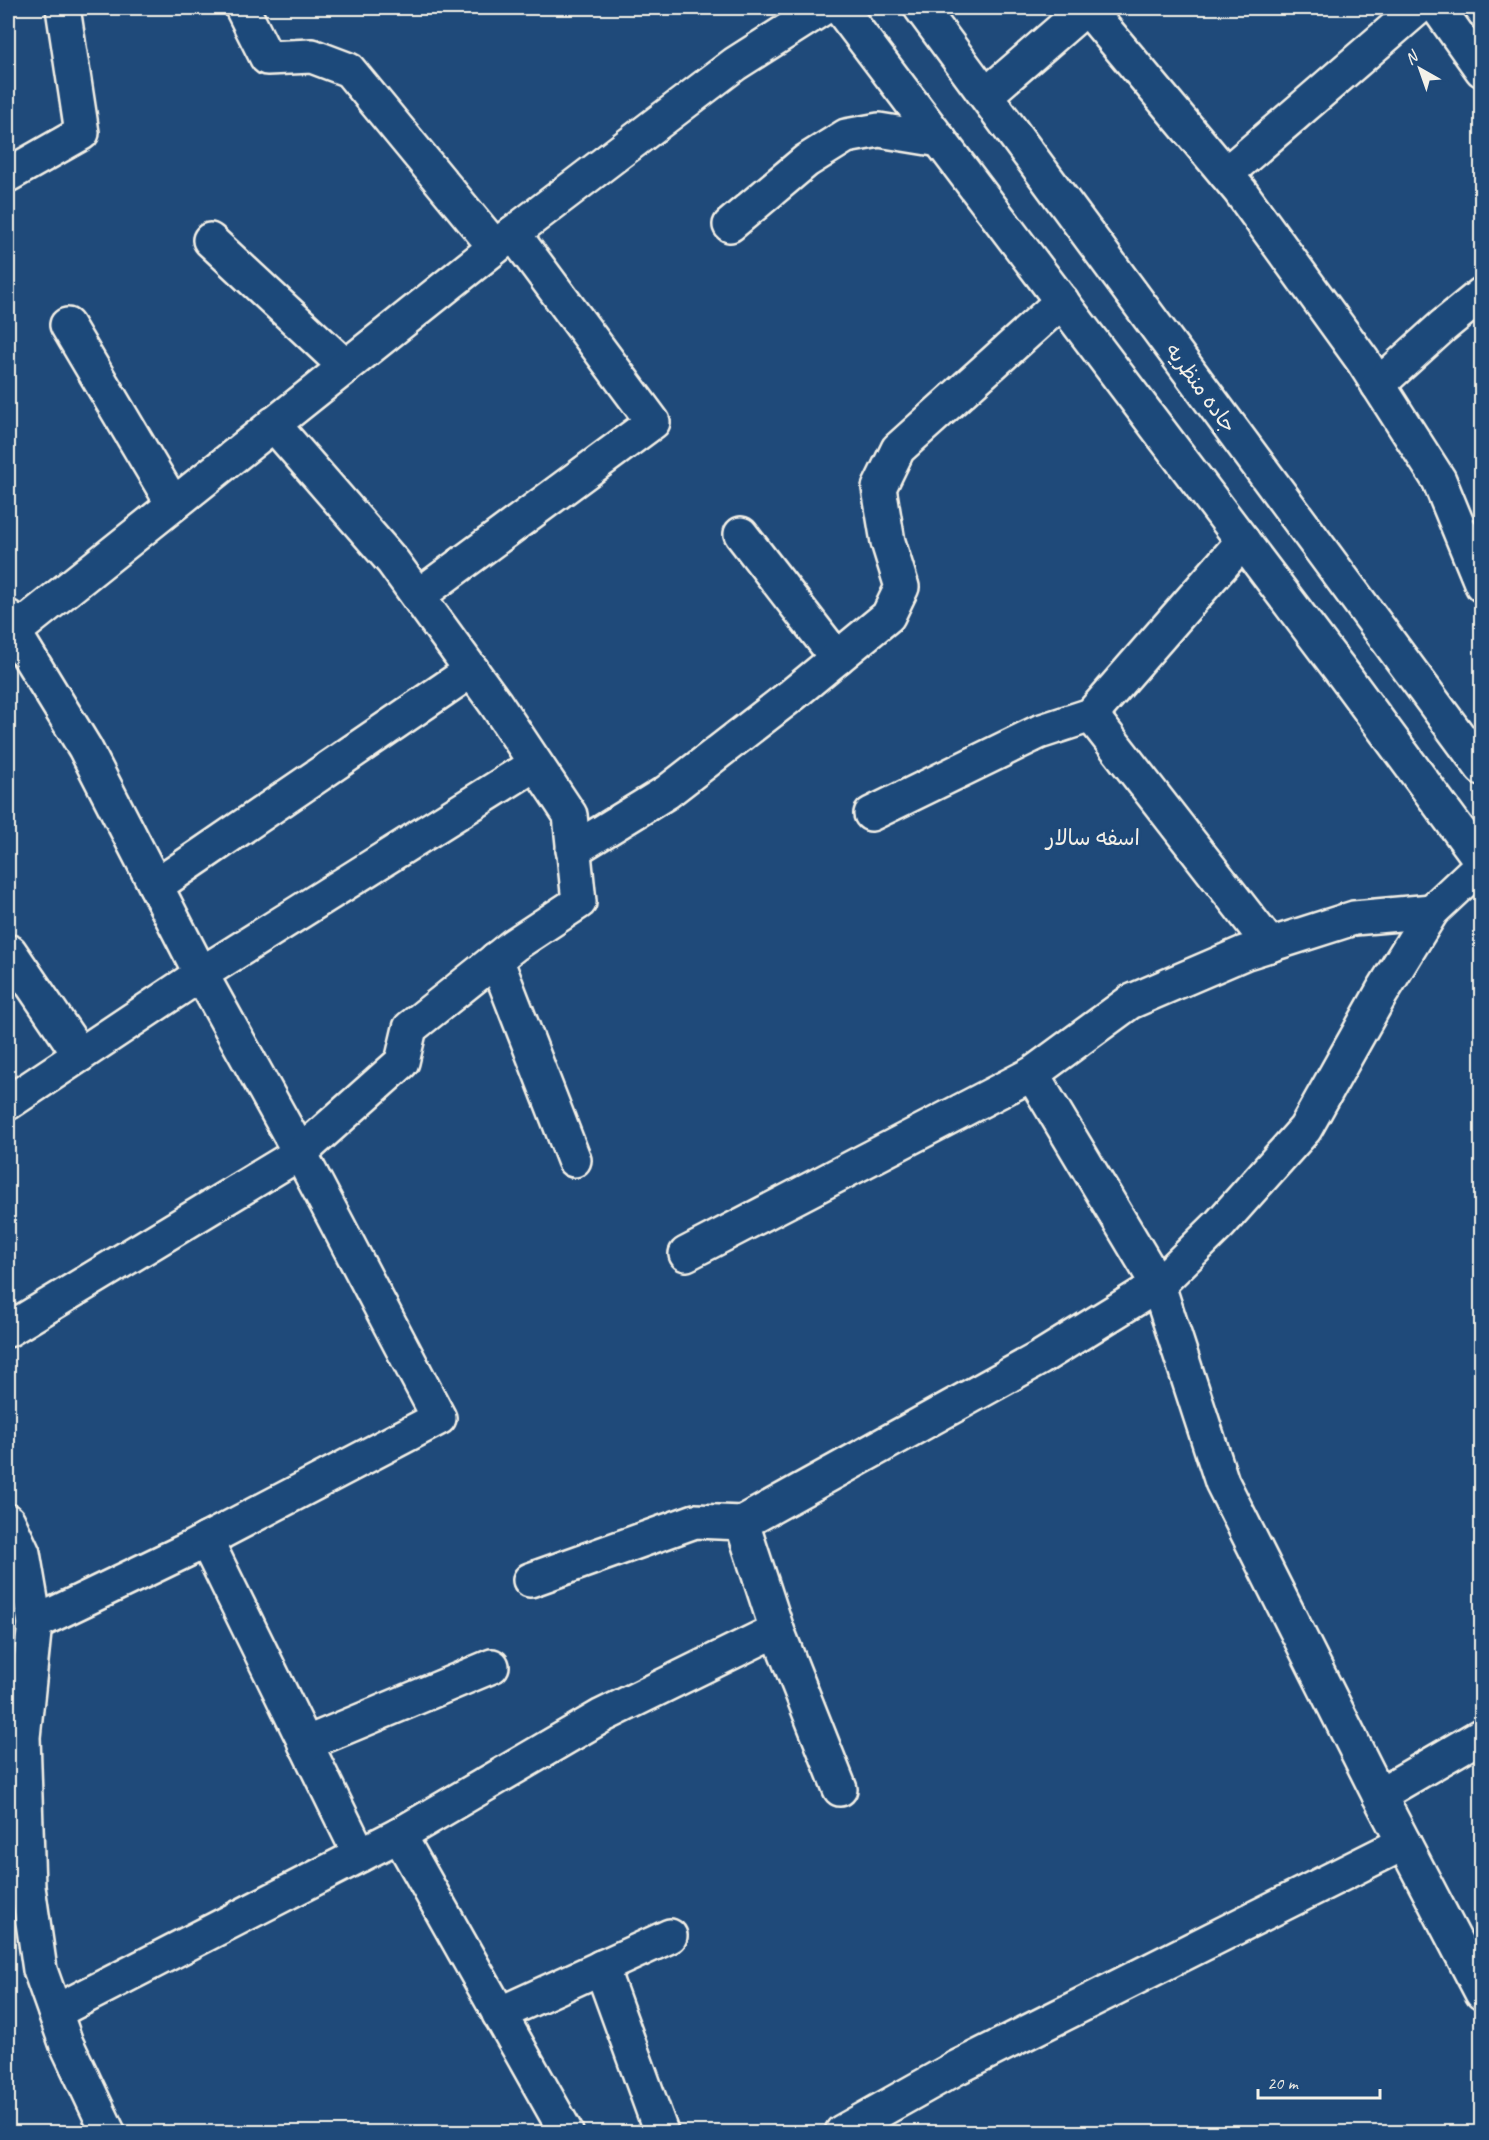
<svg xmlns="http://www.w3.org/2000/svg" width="1489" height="2140" viewBox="0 0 1489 2140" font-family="Caveat,'Playpen Sans Arabic',sans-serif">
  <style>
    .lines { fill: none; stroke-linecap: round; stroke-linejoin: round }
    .minor-casing { stroke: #f4f1e8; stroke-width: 38 }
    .tertiary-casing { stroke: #f4f1e8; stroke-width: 38 }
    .secondary-casing { stroke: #f4f1e8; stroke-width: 38 }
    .minor { stroke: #1f4a7a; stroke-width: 33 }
    .tertiary { stroke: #1f4a7a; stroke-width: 33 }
    .secondary { stroke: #1f4a7a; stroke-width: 33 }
    .labels { text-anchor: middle; stroke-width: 6; stroke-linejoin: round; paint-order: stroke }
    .street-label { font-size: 21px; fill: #f4f1e8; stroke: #1f4a7a }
    .neighbourhood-label { font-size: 22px; fill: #f4f1e8; stroke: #1f4a7a }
  </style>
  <rect width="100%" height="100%" fill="#1f4a7a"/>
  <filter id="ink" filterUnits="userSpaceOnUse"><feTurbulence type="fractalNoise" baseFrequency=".0167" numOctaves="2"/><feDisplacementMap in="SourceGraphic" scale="12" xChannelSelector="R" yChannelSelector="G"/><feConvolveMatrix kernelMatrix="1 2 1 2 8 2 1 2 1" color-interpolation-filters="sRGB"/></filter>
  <g filter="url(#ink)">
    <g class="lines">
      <!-- minor casing -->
      <g class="minor-casing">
        <g id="minor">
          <polyline points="242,8 267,58 312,56 349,70 495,247"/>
          <polyline points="1087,8 1240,191 1363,361 1439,480 1482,585"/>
          <polyline points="1438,8 1482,70"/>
          <polyline points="986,95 1086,8"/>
          <polyline points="1226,174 1418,8"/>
          <polyline points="8,175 82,133 63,8"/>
          <polyline points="730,225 806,161 846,136 879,130 940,140"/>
          <polyline points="210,240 345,366"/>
          <polyline points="67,325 173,504"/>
          <polyline points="1378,385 1443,326 1482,294"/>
          <polyline points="741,534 837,658"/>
          <polyline points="418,596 653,422 513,233"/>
          <polyline points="8,617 14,632 85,748 201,974 300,1153 439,1418 189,1549 35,1623"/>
          <polyline points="8,634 14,632 513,233 735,64 823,8"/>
          <polyline points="1091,715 1270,945"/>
          <polyline points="871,814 1039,732 1091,715 1243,541"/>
          <polyline points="573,850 667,792 792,695 888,616 902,587 888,542 879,488 898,449 1062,301"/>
          <polyline points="156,886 472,670"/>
          <polyline points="8,953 10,952 80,1055"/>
          <polyline points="496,959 574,1160"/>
          <polyline points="1032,1074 1158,1285 1222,1482 1379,1795 1482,1993"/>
          <polyline points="8,1103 201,974 535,764"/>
          <polyline points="686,1254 1032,1074 1130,1002 1244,953 1354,918 1432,911"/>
          <polyline points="8,1330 300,1153 402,1062 410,1028 514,945 579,902 570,815 496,704 393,562 273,424"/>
          <polyline points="206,1540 360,1855"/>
          <polyline points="530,1580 695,1521 742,1523"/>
          <polyline points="777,1630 840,1789"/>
          <polyline points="305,1744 492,1666"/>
          <polyline points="1379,1795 1482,1735"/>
          <polyline points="399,1835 566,2132"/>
          <polyline points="601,1967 661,2132"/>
          <polyline points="499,2014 670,1936"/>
          <polyline points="842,2132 956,2068 1404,1843"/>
        </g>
      </g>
      <!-- tertiary casing -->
      <g class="tertiary-casing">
        <g id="tertiary">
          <polyline points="8,1521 23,1553 35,1623 23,1737 28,1887 40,1970 66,2043 108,2132"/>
          <polyline points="55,2012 399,1835 602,1716 777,1630 742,1523 1040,1358 1158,1285 1220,1224 1305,1129 1382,992 1432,911 1482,864"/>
        </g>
      </g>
      <!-- secondary casing -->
      <g class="secondary-casing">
        <g id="secondary">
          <polyline points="840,8 1344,675 1482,862"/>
          <polyline points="921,8 1482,768"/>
        </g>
      </g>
      <!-- minor -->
      <use href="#minor" class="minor"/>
      <!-- tertiary -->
      <use href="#tertiary" class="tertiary"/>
      <!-- secondary -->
      <use href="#secondary" class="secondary"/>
    </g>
  </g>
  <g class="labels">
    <!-- street labels -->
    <g class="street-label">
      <text transform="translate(1201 388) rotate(54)" y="7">جاده منظریه</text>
    </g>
    <!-- neighbourhood labels -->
    <g class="neighbourhood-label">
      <text x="1093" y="845">اسفه سالار</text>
    </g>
  </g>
  <!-- margin -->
  <rect width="1489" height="2140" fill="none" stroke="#1f4a7a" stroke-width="30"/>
  <rect x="15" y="15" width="1459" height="2110" fill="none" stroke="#f4f1e8" stroke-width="2" filter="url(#ink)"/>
  <!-- north arrow -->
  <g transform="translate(1420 69) rotate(320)" stroke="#1f4a7a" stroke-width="4.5" paint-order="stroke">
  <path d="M0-4.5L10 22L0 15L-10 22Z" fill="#f4f1e8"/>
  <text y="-9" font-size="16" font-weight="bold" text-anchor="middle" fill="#f4f1e8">N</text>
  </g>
  <!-- scale -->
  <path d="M1258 2089v9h122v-9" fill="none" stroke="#f4f1e8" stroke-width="3"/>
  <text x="1267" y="2089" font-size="18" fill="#f4f1e8" stroke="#1f4a7a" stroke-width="4.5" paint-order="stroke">20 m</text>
</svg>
